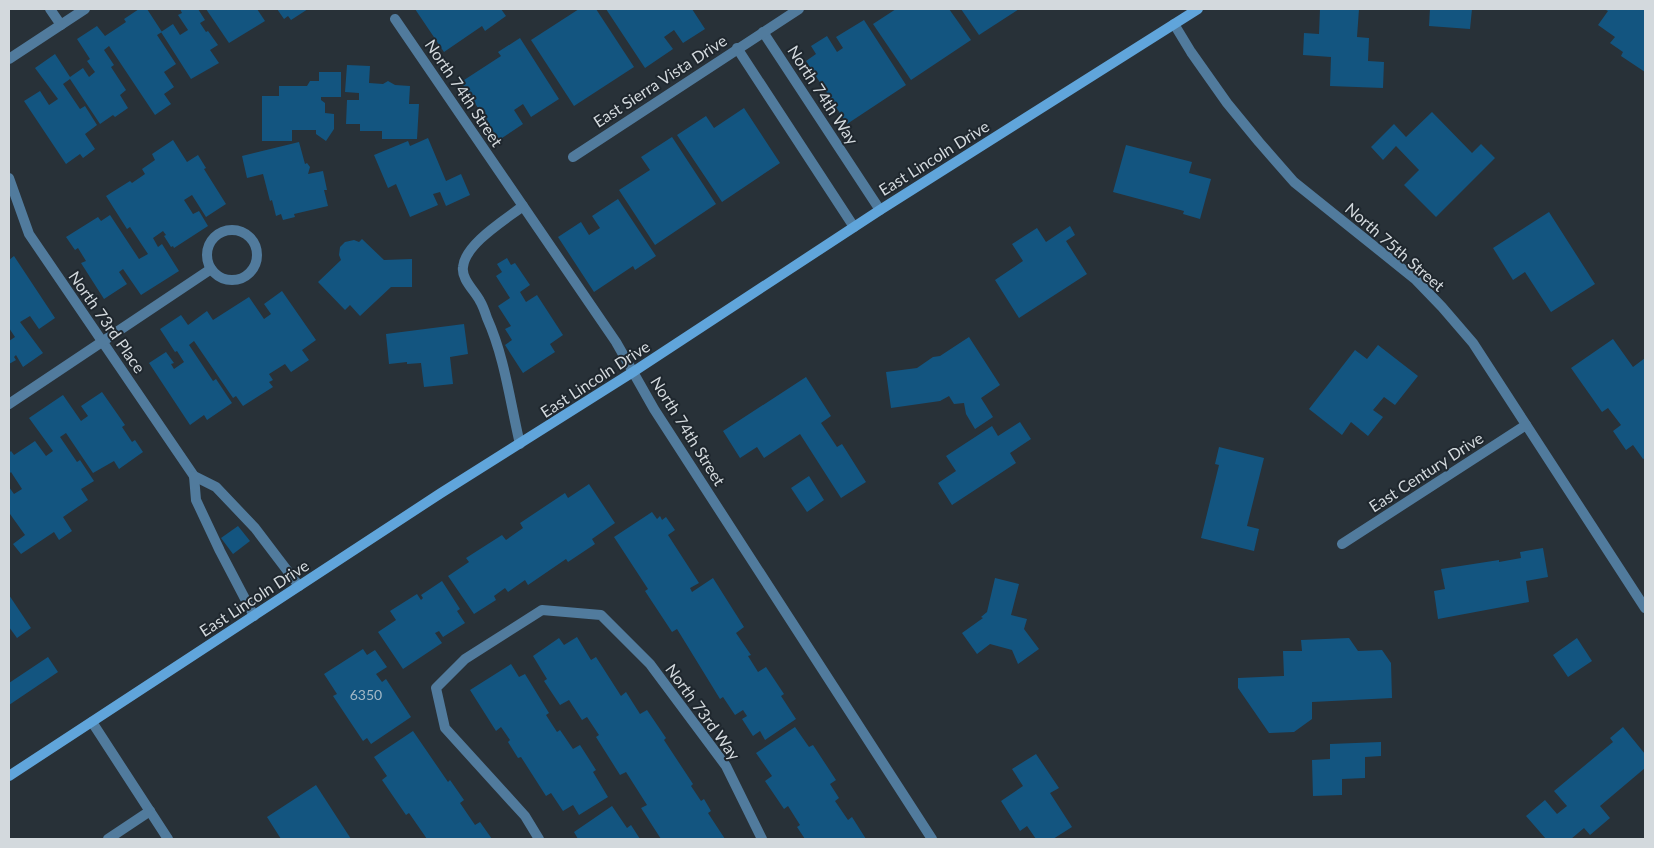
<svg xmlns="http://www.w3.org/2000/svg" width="1654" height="848" viewBox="0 0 1654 848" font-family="Lato,sans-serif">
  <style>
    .building { fill: #135580 }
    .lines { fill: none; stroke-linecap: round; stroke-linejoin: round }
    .service { stroke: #517b9d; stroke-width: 10 }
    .minor { stroke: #517b9d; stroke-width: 10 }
    .secondary { stroke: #60a5db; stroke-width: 10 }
    .labels { text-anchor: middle; stroke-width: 4; stroke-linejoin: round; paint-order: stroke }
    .number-label { font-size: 14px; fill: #a3b8c6 }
    .street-label { font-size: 16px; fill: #d3d9dd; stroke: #1f272e }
  </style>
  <rect width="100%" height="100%" fill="#283138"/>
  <!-- building -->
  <g class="building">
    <polygon points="139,9 147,9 162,32 157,35 176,64 164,72 174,87 164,94 171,104 155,115 109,46 104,50 114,65 111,67 126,90 120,95 128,108 115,117 113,115 100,124 70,79 63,84 80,109 85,106 97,125 85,134 95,149 83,158 80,154 66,164 24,101 40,91 49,105 58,99 35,68 55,54 70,77 83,68 89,77 95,72 87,61 90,59 77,39 97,26 105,36 126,22 124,19"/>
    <polygon points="180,9 198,9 205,20 200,23 206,32 208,31 218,45 210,50 219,63 191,79 161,32 173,24 180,35 188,30 178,15 182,13"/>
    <polygon points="206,9 257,9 265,21 229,43"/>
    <polygon points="277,9 308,9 291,20 288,16 284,19"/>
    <polygon points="415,9 501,9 506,16 485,31 482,26 444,52"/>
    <polygon points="579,9 596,9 634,67 574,106 531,40"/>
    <polygon points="606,9 692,9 705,29 683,43 674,30 664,37 673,49 645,68"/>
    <polygon points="896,9 949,9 971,40 911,80 873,24"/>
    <polygon points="961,9 1019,9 979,35"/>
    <polygon points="1320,9 1359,9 1357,37 1369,38 1368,61 1384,62 1383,88 1330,86 1331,57 1303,55 1304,33 1319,34"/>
    <polygon points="1430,9 1472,9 1470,29 1429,26"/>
    <polygon points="1604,9 1645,9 1645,72 1621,56 1623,52 1610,43 1615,37 1598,25 1608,11"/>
    <polygon points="864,20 906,85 847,124 806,61 816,54 811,46 827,36 837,52 843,48 836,37"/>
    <polygon points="520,38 559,99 531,117 523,104 514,110 523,124 499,140 461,82 501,56 498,52"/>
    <polygon points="347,65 370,66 369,83 383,84 388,81 395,85 410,86 409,104 419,104 417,139 382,139 382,131 360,131 360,124 346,124 347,100 359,100 359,93 345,92"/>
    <polygon points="319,72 341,72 341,97 321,97 321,100 325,103 325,113 334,114 334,129 326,141 316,134 316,130 292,130 292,141 262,141 262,96 279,96 279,86 307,86 310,81 319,81"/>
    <polygon points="744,108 780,163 722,202 677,135 706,116 714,128"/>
    <polygon points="1432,112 1472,153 1481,144 1495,158 1436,217 1404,185 1419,170 1396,146 1383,160 1371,147 1394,124 1406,137"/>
    <polygon points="672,137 716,204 655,245 619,190 650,170 641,157"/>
    <polygon points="428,138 446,181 461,174 470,195 446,206 440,192 433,194 438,205 410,217 396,184 388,188 374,155 408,141 410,146"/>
    <polygon points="173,140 187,162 198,155 206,168 204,169 226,204 206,217 192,195 184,200 193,214 199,211 208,226 174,248 173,246 171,247 164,236 166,235 163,231 153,238 158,247 162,244 179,271 141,295 123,269 119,272 127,284 104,299 81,263 86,261 78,248 75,250 66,237 98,217 101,221 110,215 139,259 148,254 130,227 127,229 106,196 130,181 132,183 145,174 142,169 155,160 152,154"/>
    <polygon points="299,142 305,164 307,163 310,167 308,174 323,171 327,190 324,190 328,206 294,214 295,217 283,220 281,214 276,216 272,200 270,201 263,174 247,178 242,156"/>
    <polygon points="1126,145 1192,162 1189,173 1211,179 1200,219 1183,214 1184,211 1113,192"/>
    <polygon points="618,199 656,256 635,270 633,266 594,292 558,237 581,222 589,235 600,228 592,216"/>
    <polygon points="1549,212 1595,284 1551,312 1525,272 1513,280 1493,248"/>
    <polygon points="1070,226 1075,235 1066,241 1087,274 1019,318 995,280 1023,261 1012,244 1037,228 1046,242"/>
    <polygon points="362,239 384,260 412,259 412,287 391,287 360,316 350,305 345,310 318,282 341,260 339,255 340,247 345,242 354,240 359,242"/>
    <polygon points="14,256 55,318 39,329 30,316 20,322 43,353 23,367 16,355 14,357 16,360 9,364 9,341 15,337 9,328 9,260"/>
    <polygon points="507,258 511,265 515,263 530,285 520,292 526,302 537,295 563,335 550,344 555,352 523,373 505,345 512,340 505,329 511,326 498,306 510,298 496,276 502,272 497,264"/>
    <polygon points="282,291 316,340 302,350 309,360 291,372 285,364 269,374 273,380 269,382 273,387 243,406 236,396 233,398 194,341 189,345 213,381 216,379 232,403 207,420 204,415 190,425 149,363 166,352 174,363 171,364 174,369 184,362 177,351 175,352 160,329 181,315 188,325 207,311 213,320 249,297 264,319 271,314 264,304"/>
    <polygon points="464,324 468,354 450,357 453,384 424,387 421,363 407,364 407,362 389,364 386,334"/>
    <polygon points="969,337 1000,385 981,398 993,417 975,429 966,414 964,403 954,404 949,396 940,401 891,408 886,372 917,368 933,357 940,356"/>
    <polygon points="1613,339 1633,367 1645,358 1645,458 1643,459 1633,445 1626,450 1613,431 1621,425 1608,408 1602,412 1571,368"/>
    <polygon points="1378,345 1418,376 1395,405 1384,397 1373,410 1383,417 1368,436 1351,422 1342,435 1309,409 1355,350 1367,359"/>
    <polygon points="806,377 831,416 821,423 837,447 842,444 866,482 841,498 800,434 764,458 757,447 740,458 723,431"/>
    <polygon points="102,392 125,425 122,427 132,442 135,440 143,452 119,469 114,461 93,473 66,433 60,437 77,462 80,460 94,481 81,489 88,500 63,517 72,531 59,540 54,532 21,554 13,544 25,535 10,514 9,515 9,487 14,494 22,489 11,472 9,474 9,453 11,451 14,455 35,441 46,456 53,451 29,418 63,395 81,421 88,416 81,406"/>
    <polygon points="1020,422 1031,439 1010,453 1016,463 952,505 938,483 956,471 946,456 992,426 998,436"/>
    <polygon points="1219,447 1264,458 1247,526 1259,529 1254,551 1201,538 1219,465 1215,464"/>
    <polygon points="809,476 824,500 807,512 791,488"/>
    <polygon points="589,484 615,523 592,539 595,544 568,562 566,559 528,585 525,580 508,592 505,588 494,596 496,600 474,614 448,576 469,562 466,558 502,535 506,540 523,528 520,523 565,493 568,498"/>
    <polygon points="652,512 657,519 660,516 662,520 666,517 675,530 668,535 699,583 690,588 692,592 713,578 744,627 736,633 751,655 748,656 758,672 766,667 784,694 781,696 796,719 765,740 760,731 753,736 742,719 747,716 743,710 735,715 723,697 720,699 677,629 672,632 645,591 648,589 614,537"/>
    <polygon points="238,526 250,541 233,554 221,538"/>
    <polygon points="1543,548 1548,577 1526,581 1529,602 1438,619 1434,591 1445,589 1441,569 1499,560 1499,562 1521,558 1520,552"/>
    <polygon points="995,578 1019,584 1011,615 1027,619 1024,629 1039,649 1018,664 1012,650 990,644 977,654 962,633 983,618 981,617 987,612"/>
    <polygon points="442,581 460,609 457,611 465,623 443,637 439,631 435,633 442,643 403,669 378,632 396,620 390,611 417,594 421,600 423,598 421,595"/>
    <polygon points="9,595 31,628 17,638 9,627"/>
    <polygon points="577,637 591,660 596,657 621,696 626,692 640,714 647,710 666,738 664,740 693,784 691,786 701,801 704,799 711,811 708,813 725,839 661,839 641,808 647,805 626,772 620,775 596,737 599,735 587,717 582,720 569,700 560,705 544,681 547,679 533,656 559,638 564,645"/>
    <polygon points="1349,638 1358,651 1382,650 1391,663 1392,698 1312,702 1312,719 1294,732 1269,733 1238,688 1238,678 1284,676 1283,651 1302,651 1301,640"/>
    <polygon points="1577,638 1592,661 1568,677 1553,655"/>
    <polygon points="363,649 367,655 375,650 387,667 376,674 382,682 386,679 411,717 371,744 367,738 363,741 333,696 337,694 324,674"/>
    <polygon points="48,657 58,672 9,705 9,683"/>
    <polygon points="511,664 519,677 525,674 549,713 546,715 557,732 560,730 573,749 580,745 596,770 593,772 608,797 579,815 573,805 563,811 551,793 546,796 521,757 518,758 508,742 510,740 501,727 496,731 470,690"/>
    <polygon points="795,727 809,747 813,745 836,780 830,784 839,798 835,801 848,820 852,817 866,839 805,839 797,827 800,825 788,806 784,809 765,781 772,776 756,753"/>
    <polygon points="1623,727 1645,754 1645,768 1600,806 1610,818 1590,835 1584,828 1571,839 1546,839 1526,816 1545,800 1557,814 1567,806 1554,791 1613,742 1610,738"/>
    <polygon points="413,731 448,782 450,780 464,800 460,803 475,825 480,822 492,839 427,839 409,813 406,815 382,780 387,776 374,757"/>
    <polygon points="1381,742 1381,756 1365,757 1365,778 1342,779 1342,795 1313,796 1312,760 1330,759 1330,744"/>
    <polygon points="1036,754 1059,788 1050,793 1072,827 1053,839 1036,839 1027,826 1020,831 1001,801 1023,786 1012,769"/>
    <polygon points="316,785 351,839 281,839 267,817"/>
    <polygon points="612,806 627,828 631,825 640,839 578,839 574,832"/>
  </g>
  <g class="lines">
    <!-- service -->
    <g class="service">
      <path d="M 520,444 C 510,402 505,358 487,318 C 485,312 483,306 480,301 C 475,291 461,279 463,267 C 465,244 505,220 523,206"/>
      <polyline points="92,722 168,839"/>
      <polyline points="108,839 150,811"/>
      <polyline points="539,839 525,816 445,728 436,688 465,659 542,610 601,615 650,664 726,766 762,839"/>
    </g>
    <!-- minor -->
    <g class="minor">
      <polyline points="50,9 61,25"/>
      <polyline points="395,19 616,342 654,409 932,839"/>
      <polyline points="1174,24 1191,52 1227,103 1259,142 1294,182 1415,279 1442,307 1473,343 1645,608"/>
      <polyline points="763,32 880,210"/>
      <polyline points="737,48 854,227"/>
      <polyline points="9,59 85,9"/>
      <polyline points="573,157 799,9"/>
      <polyline points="9,178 29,234 194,476 216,487 255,528 299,586"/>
      <circle cx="232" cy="255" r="25"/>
      <polyline points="9,404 211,269"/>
      <polyline points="194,476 196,500 220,551 254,616"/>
      <polyline points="1342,544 1526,425"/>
    </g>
    <!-- secondary -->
    <polyline class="secondary" points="9,776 441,493 633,372 880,210 1198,9"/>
  </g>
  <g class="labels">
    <!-- number labels -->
    <g class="number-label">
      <text x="366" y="700">6350</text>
    </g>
    <!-- street labels -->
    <g class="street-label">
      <text transform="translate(660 81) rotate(-33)" y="6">East Sierra Vista Drive</text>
      <text transform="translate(464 93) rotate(56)" y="6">North 74th Street</text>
      <text transform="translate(823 95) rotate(57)" y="6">North 74th Way</text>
      <text transform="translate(934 158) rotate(-32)" y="6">East Lincoln Drive</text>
      <text transform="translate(1395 247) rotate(41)" y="6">North 75th Street</text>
      <text transform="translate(107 322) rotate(55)" y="6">North 73rd Place</text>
      <text transform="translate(595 379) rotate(-33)" y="6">East Lincoln Drive</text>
      <text transform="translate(688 431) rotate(58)" y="6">North 74th Street</text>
      <text transform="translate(1426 472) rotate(-33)" y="6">East Century Drive</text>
      <text transform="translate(254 598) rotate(-33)" y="6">East Lincoln Drive</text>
      <text transform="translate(703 712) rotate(54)" y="6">North 73rd Way</text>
    </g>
  </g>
  <!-- border -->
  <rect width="1654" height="848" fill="none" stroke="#d3d9dd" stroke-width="20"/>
</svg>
